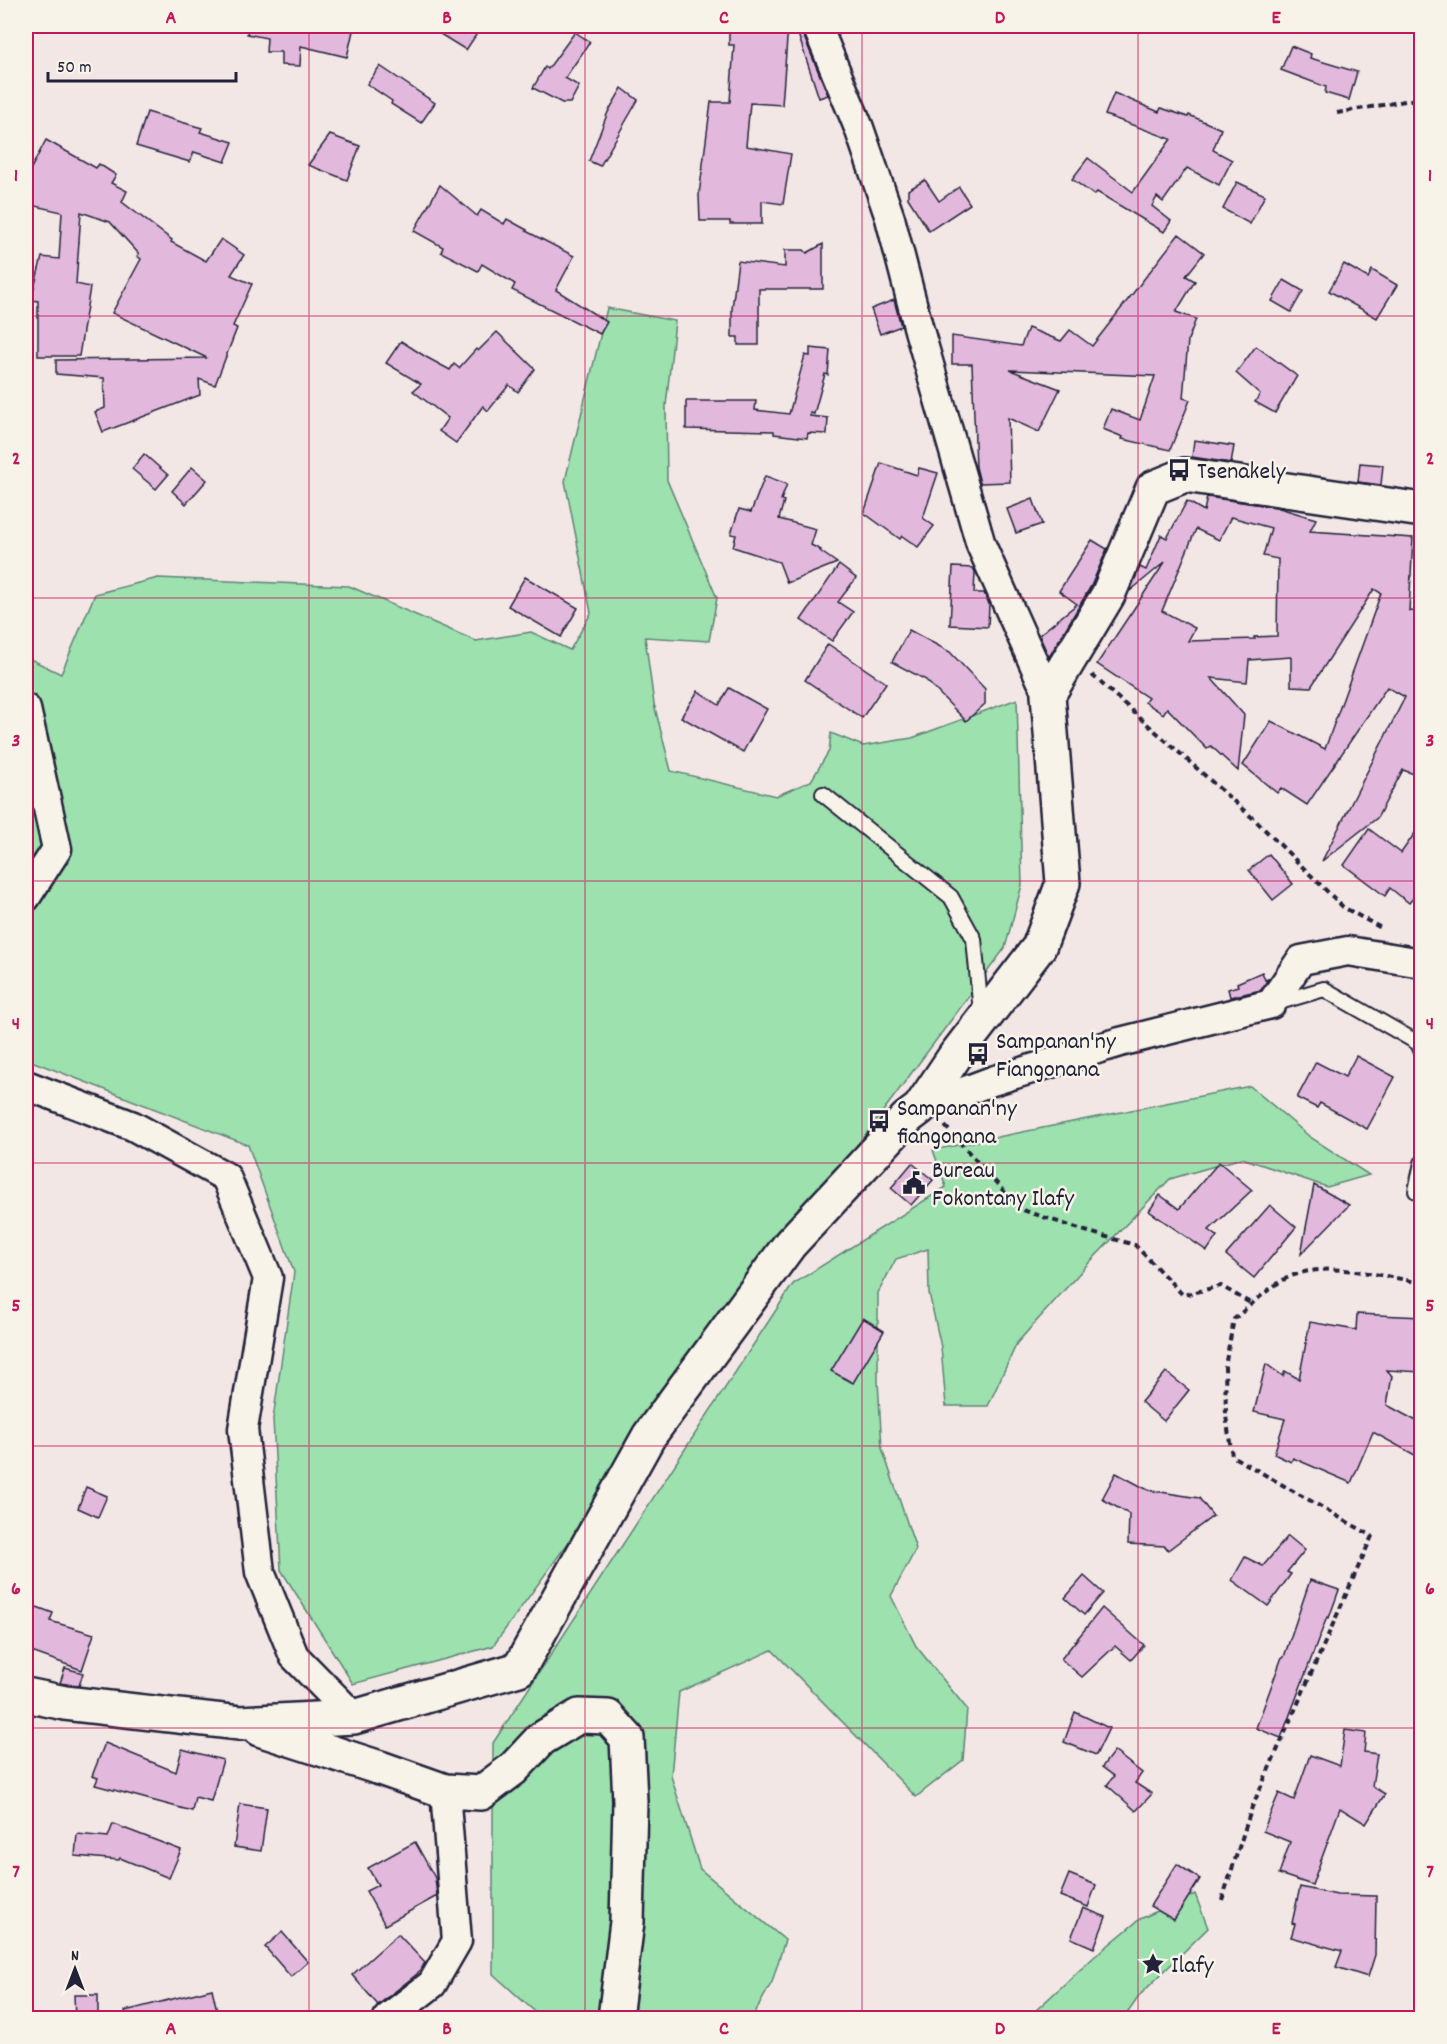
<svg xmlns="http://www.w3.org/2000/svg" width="1447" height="2044" viewBox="0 0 1447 2044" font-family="Dekko,sans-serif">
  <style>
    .green { fill: #9ce1ae; stroke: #5f8274; stroke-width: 1.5 }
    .building { fill: #e3b8dd; stroke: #22223b; stroke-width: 1.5; fill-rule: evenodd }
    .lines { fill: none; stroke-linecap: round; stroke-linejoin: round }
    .lane-casing { stroke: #22223b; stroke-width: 18 }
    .street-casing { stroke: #22223b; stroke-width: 33 }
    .secondary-casing { stroke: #22223b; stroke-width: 38 }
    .path { stroke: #22223b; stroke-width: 4; stroke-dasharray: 6 4.5; stroke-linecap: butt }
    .lane { stroke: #f7f3e8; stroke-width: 14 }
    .street { stroke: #f7f3e8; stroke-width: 28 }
    .secondary { stroke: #f7f3e8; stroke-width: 33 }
    .grid { fill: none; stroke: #c2185b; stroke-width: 1.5; stroke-opacity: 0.55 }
    .labels { text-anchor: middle; stroke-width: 5; stroke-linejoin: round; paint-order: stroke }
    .poi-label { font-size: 24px; fill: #22223b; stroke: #f7f3e8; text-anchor: start }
    .neatline { fill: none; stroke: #c2185b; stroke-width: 2 }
    .grid-label { font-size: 20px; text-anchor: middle; font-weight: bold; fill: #c2185b }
  </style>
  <rect width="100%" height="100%" fill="#f3e7e6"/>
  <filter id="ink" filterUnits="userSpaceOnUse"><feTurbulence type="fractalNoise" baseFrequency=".0167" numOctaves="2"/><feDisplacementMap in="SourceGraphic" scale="12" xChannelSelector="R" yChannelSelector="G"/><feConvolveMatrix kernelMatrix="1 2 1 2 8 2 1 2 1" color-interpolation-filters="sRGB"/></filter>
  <g filter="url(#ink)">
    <!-- green -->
    <g class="green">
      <polygon points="607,308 675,321 666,406 667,480 717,598 709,641 645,637 654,704 671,771 776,796 811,781 829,751 831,733 863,746 912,738 1017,699 1022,885 1005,948 848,1158 493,1646 353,1684 281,1570 273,1419 294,1272 248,1145 26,1059 26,657 61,674 95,594 158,578 349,586 476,641 531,632 570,650 591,613 565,481"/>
      <polygon points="1250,1086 1310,1137 1369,1175 1327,1187 1242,1158 1170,1179 1085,1267 1017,1343 988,1406 946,1406 941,1347 929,1293 928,1249 896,1259 878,1293 878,1381 882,1448 916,1549 891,1596 916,1646 967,1709 963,1760 916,1797 772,1650 679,1692 671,1776 700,1869 785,1940 772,1982 752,2018 542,2018 493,1974 493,1743 793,1284 946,1187 933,1150"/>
      <polygon points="1195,1894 1208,1928 1140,1995 1124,2018 1031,2018 1034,2012 1094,1957 1140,1919"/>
    </g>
    <!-- building -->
    <g class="building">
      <polygon points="248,26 330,26 353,31 347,57 301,46 300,66 281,65 281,52 266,52 267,38 247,34"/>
      <polygon points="427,26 482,26 466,50"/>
      <polygon points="729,26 788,26 782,105 750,103 746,146 791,154 783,204 762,201 762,224 730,224 730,221 700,221 699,195 711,102 730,102 734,45 729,45"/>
      <polygon points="801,26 802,32 828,95 819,98 796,28"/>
      <polygon points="575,32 590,42 565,78 579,86 570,103 562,103 533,88 545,67 548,69"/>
      <polygon points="1291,46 1311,54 1310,58 1357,72 1349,100 1325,93 1326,87 1281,70"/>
      <polygon points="380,66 435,103 421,123 391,104 392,101 367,84"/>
      <polygon points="622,88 638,100 600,166 589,161 608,112"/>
      <polygon points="1114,93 1159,112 1161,108 1188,117 1189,115 1221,129 1213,150 1232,160 1219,185 1187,168 1163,202 1157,197 1152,206 1171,221 1164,232 1097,192 1094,195 1072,179 1088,158 1133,192 1171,139 1105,115"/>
      <polygon points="147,112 202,128 200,132 233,142 225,162 194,152 190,162 136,146"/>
      <polygon points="330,135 360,146 347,180 308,165"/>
      <polygon points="46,140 96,168 99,164 116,175 111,183 127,191 122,202 172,240 171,242 206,261 221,239 244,255 231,275 252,284 233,326 237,328 215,385 199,379 200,395 103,432 95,412 105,408 104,378 56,374 56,360 207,358 112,313 141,259 137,256 139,254 110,222 81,212 76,284 90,287 79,356 38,356 38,301 31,300 42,257 59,259 62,212 26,204 26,178"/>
      <polygon points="925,180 939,201 959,187 970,204 929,231 908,198 908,190"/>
      <polygon points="1237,182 1265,195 1250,224 1223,209"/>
      <polygon points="440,185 477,216 481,210 504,224 507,219 527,230 526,231 574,256 556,290 607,322 600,334 512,290 515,284 482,264 478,271 441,252 443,247 414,231"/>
      <polygon points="1179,234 1204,253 1186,276 1195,281 1176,312 1196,319 1188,340 1183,398 1190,400 1170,450 1122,439 1123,437 1103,429 1111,409 1140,420 1155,376 1010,370 1060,389 1039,432 1008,418 1010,482 980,483 976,467 972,364 952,364 952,336 1021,346 1028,328 1061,341 1070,330 1092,346"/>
      <polygon points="823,244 823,289 759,289 759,345 738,345 738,337 732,337 732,309 738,261 785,267 785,250 804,250 807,253"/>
      <polygon points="1344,264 1368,278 1372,270 1397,285 1377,318 1329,291"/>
      <polygon points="1284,280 1303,291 1291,312 1272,301"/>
      <polygon points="894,300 901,326 880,334 871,309"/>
      <polygon points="497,332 535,369 518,392 509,385 488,411 483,406 456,443 439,431 448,418 413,391 421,384 386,363 401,341 426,357 450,370 454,364 459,368 476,349 478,351"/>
      <polygon points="1256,346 1297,376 1275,413 1255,402 1260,394 1236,373"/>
      <polygon points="810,348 830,350 828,375 825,374 814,414 810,413 810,416 828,418 827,434 808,433 807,438 774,434 774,431 686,429 686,401 756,401 755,410 789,414 805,355 810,356"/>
      <polygon points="1194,440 1234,446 1231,463 1192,457"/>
      <polygon points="144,454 168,475 156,489 132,469"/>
      <polygon points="881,463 917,475 919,468 938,473 923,518 934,526 918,547 902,536 900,539 864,513"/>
      <polygon points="1360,463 1383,465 1381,485 1358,482"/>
      <polygon points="192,467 207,480 186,504 172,491"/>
      <polygon points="765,476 787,484 781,500 784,501 779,519 816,529 811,545 821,550 820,551 837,563 787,583 779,562 733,547 736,535 731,534 739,509 751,512"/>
      <path d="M 1207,497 L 1276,507 L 1316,519 L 1310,531 L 1413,538 L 1409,611 L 1422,612 L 1422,777 L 1403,770 L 1377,818 L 1322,861 L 1405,697 L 1387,687 L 1307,805 L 1281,788 L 1277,793 L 1243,765 L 1271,721 L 1325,749 L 1381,593 L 1374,589 L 1311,687 L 1291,686 L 1291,657 L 1249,660 L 1247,682 L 1211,678 L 1244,715 L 1238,771 L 1211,746 L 1207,749 L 1167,708 L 1163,714 L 1145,702 L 1148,698 L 1097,664 L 1165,562 L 1130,591 L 1140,567 L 1146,570 L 1161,535 L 1167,538 L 1187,501 L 1204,511 ZM 1231,517 L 1271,528 L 1263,556 L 1278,559 L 1277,636 L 1254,637 L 1255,639 L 1188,641 L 1195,628 L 1162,611 L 1196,529 L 1219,540 Z"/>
      <polygon points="1033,499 1042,524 1016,533 1007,509"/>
      <polygon points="1092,540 1107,549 1091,586 1049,657 1039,635 1077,604 1059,591"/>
      <polygon points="839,565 856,578 838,602 853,612 832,641 801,620"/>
      <polygon points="953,567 973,568 975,572 974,593 984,593 989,604 988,627 950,625"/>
      <polygon points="525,577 578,608 561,637 508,606"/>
      <polygon points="909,630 950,652 985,689 985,704 966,721 926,680 892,662"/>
      <polygon points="828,644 886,683 862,718 805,680"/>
      <polygon points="729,688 767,709 743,752 681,717 698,691 719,705"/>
      <polygon points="1422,823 1422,888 1409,903 1390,888 1385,896 1344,865 1369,829 1401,853"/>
      <polygon points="1269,854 1293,884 1273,900 1249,870"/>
      <polygon points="1262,972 1265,980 1268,979 1261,990 1230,997 1228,989 1238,986 1237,983"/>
      <polygon points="1356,1056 1395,1077 1367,1129 1320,1103 1317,1108 1297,1098 1316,1062 1345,1077"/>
      <polygon points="1219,1162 1252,1190 1209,1230 1217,1236 1207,1251 1149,1211 1160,1195 1179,1209"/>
      <polygon points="912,1163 933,1180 911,1205 891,1188"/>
      <polygon points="1314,1185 1349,1205 1301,1254"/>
      <polygon points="1270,1205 1296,1227 1254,1278 1226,1255"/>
      <polygon points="1357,1314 1422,1317 1422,1372 1387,1370 1392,1376 1387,1405 1422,1424 1422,1459 1373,1432 1351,1483 1293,1458 1291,1462 1274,1454 1285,1419 1254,1412 1266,1364 1283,1376 1285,1371 1299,1379 1310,1322 1356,1330"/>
      <polygon points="863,1318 884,1331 853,1383 831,1371"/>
      <polygon points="1166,1372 1189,1390 1164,1421 1141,1402"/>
      <polygon points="1116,1473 1148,1490 1199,1498 1213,1516 1168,1550 1165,1546 1128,1544 1129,1514 1102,1499"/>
      <polygon points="86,1487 107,1496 98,1517 78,1508"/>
      <polygon points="1288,1536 1305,1550 1287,1572 1291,1574 1268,1606 1232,1580 1245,1557 1263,1566"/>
      <polygon points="1084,1576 1103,1593 1084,1615 1065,1598"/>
      <polygon points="1310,1580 1339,1590 1329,1618 1327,1617 1281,1738 1256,1728 1282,1657 1284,1657"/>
      <polygon points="26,1603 53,1613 50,1621 94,1634 82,1670 26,1650"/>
      <polygon points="1102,1608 1144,1645 1131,1660 1115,1646 1082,1677 1061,1659"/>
      <polygon points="65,1668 83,1673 79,1686 60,1683"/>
      <polygon points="1075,1712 1109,1728 1096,1755 1064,1742"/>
      <polygon points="1345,1730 1366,1733 1364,1752 1377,1754 1372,1786 1385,1794 1366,1824 1340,1808 1312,1885 1279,1874 1290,1842 1263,1831 1279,1793 1294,1800 1310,1755 1340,1766"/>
      <polygon points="105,1743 176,1772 182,1749 223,1760 211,1801 195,1797 192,1811 95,1785 98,1778 92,1776"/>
      <polygon points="1114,1751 1142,1773 1135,1783 1152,1794 1136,1811 1107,1785 1114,1776 1102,1767"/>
      <polygon points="240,1804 267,1808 261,1851 234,1847"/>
      <polygon points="113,1824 181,1850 169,1878 120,1858 119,1860 75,1856 77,1834 108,1837"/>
      <polygon points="415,1842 435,1878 437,1896 385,1925 366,1891 378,1885 368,1868"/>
      <polygon points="1177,1864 1200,1879 1174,1920 1150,1906"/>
      <polygon points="1069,1874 1096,1885 1088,1907 1060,1896"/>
      <polygon points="1300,1887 1337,1895 1376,1896 1375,1955 1368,1977 1336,1967 1342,1951 1291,1937 1295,1924 1292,1923"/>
      <polygon points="1083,1908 1106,1917 1094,1948 1071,1938"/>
      <polygon points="282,1932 308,1962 291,1977 265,1947"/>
      <polygon points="398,1934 425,1963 417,1974 378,2005 352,1975"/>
      <polygon points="212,1989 219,2019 126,2019 125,2011"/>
      <polygon points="74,1995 98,1995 98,2019 75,2019"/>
    </g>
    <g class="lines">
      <!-- lane casing -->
      <g class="lane-casing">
        <g id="lane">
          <polyline points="823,794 951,897 974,939 981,1013"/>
          <polyline points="1276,1003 1324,989 1418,1043 1422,1052"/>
          <polyline points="1416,1191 1422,1163"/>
        </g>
      </g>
      <!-- street casing -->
      <g class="street-casing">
        <g id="street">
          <polyline points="817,26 859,128 890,218 919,330 981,545 1048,695"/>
          <polyline points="26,709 57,849 26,897"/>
          <polyline points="26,1085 133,1126 226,1177 268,1278 243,1429 260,1572 294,1656 354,1717"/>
          <polyline points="920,1108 992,1081 1120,1042 1271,1004 1301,960 1348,951 1422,963"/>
          <polyline points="388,2018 432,1984 457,1941 445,1791"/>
        </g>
      </g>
      <!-- secondary casing -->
      <g class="secondary-casing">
        <g id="secondary">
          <polyline points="26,1695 65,1703 240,1723 354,1717 519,1669 649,1436 790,1244 907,1118 920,1108 955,1056 1039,947 1063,883 1048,695 1108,595 1153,488 1185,475 1422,510"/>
          <polyline points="259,1729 380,1768 445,1791 481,1793 513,1769 541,1739 579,1716 608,1717 627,1738 630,1801 627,1922 615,2018"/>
        </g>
      </g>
      <!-- path -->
      <g class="path">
        <polyline points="1337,113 1422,98"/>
        <polyline points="1092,675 1256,821 1343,907 1381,928"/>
        <polyline points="945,1126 1020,1209 1082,1230 1135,1245 1183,1295 1221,1286 1252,1304"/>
        <path d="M 1222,1900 L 1252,1807 L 1372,1536 L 1232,1456 L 1226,1416 L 1225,1366 L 1234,1319 C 1250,1306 1267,1289 1285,1279 C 1322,1259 1382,1276 1422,1283"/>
      </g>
      <!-- lane -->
      <use href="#lane" class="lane"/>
      <!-- street -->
      <use href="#street" class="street"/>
      <!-- secondary -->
      <use href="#secondary" class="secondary"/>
    </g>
  </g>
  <!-- grid -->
  <path class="grid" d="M 309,26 L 309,2018M 585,26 L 585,2018M 862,26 L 862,2018M 1138,26 L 1138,2018M 26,316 L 1422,316M 26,598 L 1422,598M 26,881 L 1422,881M 26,1163 L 1422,1163M 26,1446 L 1422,1446M 26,1728 L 1422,1728"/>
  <!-- icons -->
  <defs>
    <g id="bus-bare" transform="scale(1.8)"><path d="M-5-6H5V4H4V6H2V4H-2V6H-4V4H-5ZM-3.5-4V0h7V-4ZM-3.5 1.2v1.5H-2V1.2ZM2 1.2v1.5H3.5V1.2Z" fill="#22223b" stroke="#f7f3e8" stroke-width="2.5" paint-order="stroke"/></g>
    <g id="civic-bare" transform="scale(1.8)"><path d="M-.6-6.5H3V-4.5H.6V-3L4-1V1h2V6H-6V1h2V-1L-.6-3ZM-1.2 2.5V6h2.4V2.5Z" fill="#22223b" stroke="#f7f3e8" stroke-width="2.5" paint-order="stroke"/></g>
    <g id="sight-bare" transform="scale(1.8)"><path d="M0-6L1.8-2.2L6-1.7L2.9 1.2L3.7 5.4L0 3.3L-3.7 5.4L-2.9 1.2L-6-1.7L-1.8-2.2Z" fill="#22223b" stroke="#f7f3e8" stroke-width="2.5" paint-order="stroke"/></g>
  </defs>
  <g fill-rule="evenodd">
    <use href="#bus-bare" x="1179" y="470"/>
    <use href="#bus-bare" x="978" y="1054"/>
    <use href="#bus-bare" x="879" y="1121"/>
    <use href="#civic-bare" x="914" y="1183"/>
    <use href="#sight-bare" x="1153" y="1964"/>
  </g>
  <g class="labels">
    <!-- poi labels -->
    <g class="poi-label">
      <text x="1197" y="478">Tsenakely</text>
      <text x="996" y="1048">Sampanan'ny<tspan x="996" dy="28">Fiangonana</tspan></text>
      <text x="897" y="1115">Sampanan'ny<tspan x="897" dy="28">fiangonana</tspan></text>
      <text x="932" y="1177">Bureau<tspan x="932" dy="28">Fokontany Ilafy</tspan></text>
      <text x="1171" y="1972">Ilafy</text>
    </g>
  </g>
  <!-- margin -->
  <rect width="1447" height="2044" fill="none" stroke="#f7f3e8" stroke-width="66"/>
  <!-- north arrow -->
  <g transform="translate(75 1969)" stroke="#f7f3e8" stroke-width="4.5" paint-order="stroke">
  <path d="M0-4.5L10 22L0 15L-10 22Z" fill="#22223b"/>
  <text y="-9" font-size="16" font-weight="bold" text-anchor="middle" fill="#22223b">N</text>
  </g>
  <!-- scale -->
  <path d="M48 72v9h188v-9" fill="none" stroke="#22223b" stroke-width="3"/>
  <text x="57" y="72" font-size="18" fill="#22223b" stroke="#f7f3e8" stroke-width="4.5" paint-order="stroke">50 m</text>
  <rect x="33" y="33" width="1381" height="1978" class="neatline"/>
  <g class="grid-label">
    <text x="171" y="23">A</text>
    <text x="447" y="23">B</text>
    <text x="724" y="23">C</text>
    <text x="1000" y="23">D</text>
    <text x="1276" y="23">E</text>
    <text x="16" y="181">1</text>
    <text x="1430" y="181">1</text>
    <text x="16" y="464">2</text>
    <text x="1430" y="464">2</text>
    <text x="16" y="746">3</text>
    <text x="1430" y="746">3</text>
    <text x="16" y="1029">4</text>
    <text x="1430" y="1029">4</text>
    <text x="16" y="1311">5</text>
    <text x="1430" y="1311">5</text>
    <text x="16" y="1594">6</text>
    <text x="1430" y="1594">6</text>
    <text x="16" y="1877">7</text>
    <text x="1430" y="1877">7</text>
    <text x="171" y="2034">A</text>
    <text x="447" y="2034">B</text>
    <text x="724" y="2034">C</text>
    <text x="1000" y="2034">D</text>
    <text x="1276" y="2034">E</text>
  </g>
</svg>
